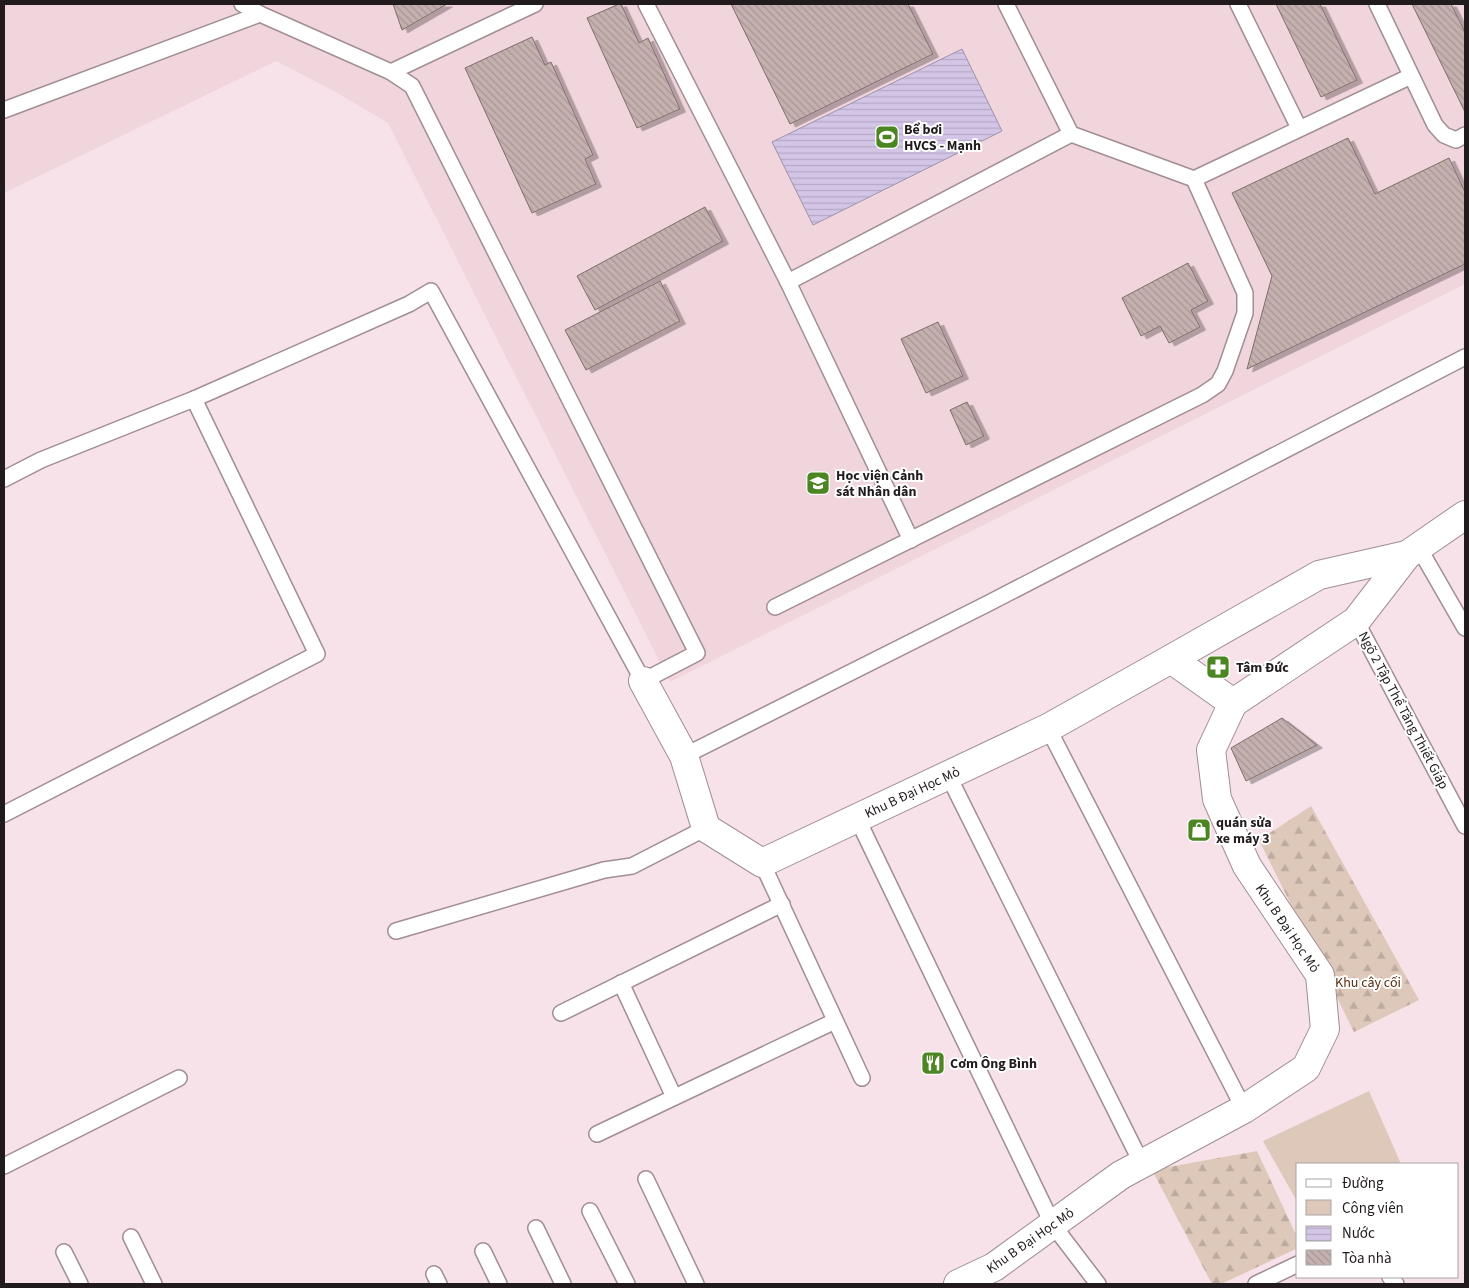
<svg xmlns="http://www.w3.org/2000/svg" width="1469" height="1288" viewBox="0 0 1469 1288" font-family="'Source Sans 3',sans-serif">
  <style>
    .built { fill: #f1d5dd }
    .green { fill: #dec8ba }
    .forest { fill: url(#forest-firs) }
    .water { fill: url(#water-rules); stroke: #9e92aa }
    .building { fill: url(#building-back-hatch); stroke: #806e6b; filter: url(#shadow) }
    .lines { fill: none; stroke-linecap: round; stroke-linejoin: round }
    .service-casing { stroke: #a18e93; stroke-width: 18 }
    .minor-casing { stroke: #a18e93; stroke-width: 30 }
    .service { stroke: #fff; stroke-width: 15 }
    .minor { stroke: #fff; stroke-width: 28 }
    .labels { text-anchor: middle; stroke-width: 4; stroke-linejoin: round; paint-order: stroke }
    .poi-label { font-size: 14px; font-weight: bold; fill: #221b1d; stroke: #fff; text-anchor: start }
    .street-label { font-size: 14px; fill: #221b1d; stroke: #fff }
    .park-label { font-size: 14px; fill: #582d0d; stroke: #fff }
  </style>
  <defs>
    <pattern id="forest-firs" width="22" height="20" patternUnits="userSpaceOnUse" patternTransform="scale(1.25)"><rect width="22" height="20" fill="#dec8ba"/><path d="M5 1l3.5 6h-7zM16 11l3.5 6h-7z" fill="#beab9f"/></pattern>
    <pattern id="water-rules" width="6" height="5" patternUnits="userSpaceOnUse" patternTransform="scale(1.25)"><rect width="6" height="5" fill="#d3c5e6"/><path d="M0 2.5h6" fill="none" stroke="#b5a9c5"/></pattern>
    <pattern id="building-back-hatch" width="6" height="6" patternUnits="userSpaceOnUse" patternTransform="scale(1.25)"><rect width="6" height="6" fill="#c4b0ae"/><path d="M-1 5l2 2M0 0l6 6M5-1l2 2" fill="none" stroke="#a89795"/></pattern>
    <filter id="shadow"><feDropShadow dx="5.5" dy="3" stdDeviation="0" flood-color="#0004"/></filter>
  </defs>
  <rect width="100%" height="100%" fill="#f6e2e8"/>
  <!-- built -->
  <polygon class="built" points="4,4 1465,4 1465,284 670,682 388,123 334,91 276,61 4,193"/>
  <!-- green -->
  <polygon class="green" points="1369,1091 1401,1164 1298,1164 1298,1203 1263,1141"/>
  <!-- forest -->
  <g class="forest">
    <polygon points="1311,806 1419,1000 1354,1032 1259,840"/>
    <polygon points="1257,1151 1298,1239 1298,1248 1221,1284 1212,1284 1152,1170"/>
  </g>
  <!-- water -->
  <polygon class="water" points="962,49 1002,131 813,225 772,142"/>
  <!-- building -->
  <g class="building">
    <polygon points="393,4 447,4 402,30"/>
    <polygon points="619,4 621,4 639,43 648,38 680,109 637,128 587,18"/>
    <polygon points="731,4 908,4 933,54 790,124"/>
    <polygon points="1276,4 1320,4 1357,80 1321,97"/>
    <polygon points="1412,4 1451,4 1465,32 1465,112"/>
    <polygon points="532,37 545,65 551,62 593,155 585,159 596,184 532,213 465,68"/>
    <polygon points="1348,138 1375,194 1449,158 1465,192 1465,264 1247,369 1272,276 1232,193"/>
    <polygon points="705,207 723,241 595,310 577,276"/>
    <polygon points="1188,263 1208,301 1191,310 1200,327 1169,343 1160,326 1141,336 1122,298"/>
    <polygon points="660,281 680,321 586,370 565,330"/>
    <polygon points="938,322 963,376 926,393 901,339"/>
    <polygon points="967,402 984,436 966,445 950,410"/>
    <polygon points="1282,718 1317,745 1246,781 1231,748"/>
  </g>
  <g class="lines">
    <!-- service casing -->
    <g class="service-casing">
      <g id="service">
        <polyline points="646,4 788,282 911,540"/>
        <polyline points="1006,4 1071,134 1194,179 1411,76"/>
        <polyline points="1238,4 1299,128"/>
        <polyline points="1377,4 1435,125 1444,135 1456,140 1465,135"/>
        <polyline points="391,72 535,4"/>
        <polyline points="4,110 260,14"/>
        <polyline points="788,282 1071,134"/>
        <polyline points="4,479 41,460 194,399 409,304 431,291 643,681 697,653 412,86 391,72 260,14 242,4"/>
        <polyline points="1419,548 1465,628"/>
        <polyline points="775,607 1202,395 1218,384 1225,371 1245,313 1245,293 1194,179"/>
        <polyline points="1356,621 1465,826"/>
        <polyline points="1048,728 1244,1109"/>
        <polyline points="684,756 987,604 1465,357"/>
        <polyline points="948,775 1141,1162"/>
        <polyline points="4,814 317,654 194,399"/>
        <polyline points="857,818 1053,1225 1098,1284"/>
        <polyline points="762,863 862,1078"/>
        <polyline points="396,931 604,870 632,866 706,828"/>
        <polyline points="621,983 674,1097"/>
        <polyline points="561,1013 782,904"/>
        <polyline points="597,1134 835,1021"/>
        <polyline points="4,1166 179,1078"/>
        <polyline points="646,1179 696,1284"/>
        <polyline points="590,1211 627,1284"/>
        <polyline points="536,1228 563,1284"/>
        <polyline points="131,1237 154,1284"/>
        <polyline points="483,1251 499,1284"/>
        <polyline points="64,1252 80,1284"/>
        <polyline points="434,1274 439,1284"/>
        <polyline points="1390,1277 1396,1284"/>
        <polyline points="1256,1284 1298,1264"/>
      </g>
    </g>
    <!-- minor casing -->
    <g class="minor-casing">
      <g id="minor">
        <polyline points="643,681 684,756 706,828 762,863 1048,728 1171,659"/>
        <polyline points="1233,703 1356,621 1407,555"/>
        <polyline points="958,1284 994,1267 1121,1175 1244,1109 1306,1068 1325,1029 1320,975 1247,866 1217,799 1211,750 1233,703 1171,659 1319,575 1407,555 1465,515"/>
      </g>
    </g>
    <!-- service -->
    <use href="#service" class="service"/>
    <!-- minor -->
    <use href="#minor" class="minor"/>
  </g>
  <!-- icons -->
  <defs>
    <g id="stadium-square" transform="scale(1.25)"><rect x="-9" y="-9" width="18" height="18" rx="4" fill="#4c8622" stroke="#fff"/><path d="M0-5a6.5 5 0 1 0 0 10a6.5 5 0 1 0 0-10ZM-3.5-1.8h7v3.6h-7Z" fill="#fff"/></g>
    <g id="university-square" transform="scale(1.25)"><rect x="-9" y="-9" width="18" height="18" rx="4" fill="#4c8622" stroke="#fff"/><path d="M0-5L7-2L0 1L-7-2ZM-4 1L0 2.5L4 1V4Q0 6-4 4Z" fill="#fff"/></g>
    <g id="pharmacy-square" transform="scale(1.25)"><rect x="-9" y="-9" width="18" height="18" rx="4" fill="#4c8622" stroke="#fff"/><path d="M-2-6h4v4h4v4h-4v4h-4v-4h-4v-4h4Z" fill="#fff"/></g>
    <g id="shop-square" transform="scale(1.25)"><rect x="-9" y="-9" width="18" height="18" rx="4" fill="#4c8622" stroke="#fff"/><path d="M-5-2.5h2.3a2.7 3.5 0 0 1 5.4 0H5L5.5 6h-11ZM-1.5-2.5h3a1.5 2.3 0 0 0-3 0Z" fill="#fff"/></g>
    <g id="restaurant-square" transform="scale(1.25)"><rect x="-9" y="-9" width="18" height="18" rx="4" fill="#4c8622" stroke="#fff"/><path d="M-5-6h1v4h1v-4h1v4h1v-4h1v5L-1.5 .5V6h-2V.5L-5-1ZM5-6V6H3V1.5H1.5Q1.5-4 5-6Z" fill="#fff"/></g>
  </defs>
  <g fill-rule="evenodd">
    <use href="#stadium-square" x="887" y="137"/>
    <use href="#university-square" x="818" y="483"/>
    <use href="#pharmacy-square" x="1218" y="667"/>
    <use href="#shop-square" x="1199" y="830"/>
    <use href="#restaurant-square" x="933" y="1063"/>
  </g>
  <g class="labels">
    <!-- poi labels -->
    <g class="poi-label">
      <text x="904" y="134">Bể bơi<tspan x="904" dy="16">HVCS - Mạnh</tspan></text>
      <text x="836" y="480">Học viện Cảnh<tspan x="836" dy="16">sát Nhân dân</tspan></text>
      <text x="1236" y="672">Tâm Đức</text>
      <text x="1216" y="827">quán sửa<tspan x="1216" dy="16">xe máy 3</tspan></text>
      <text x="950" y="1068">Cơm Ông Bình</text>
    </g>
    <!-- street labels -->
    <g class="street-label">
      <text transform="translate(1404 710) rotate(62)" y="5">Ngõ 2 Tập Thể Tăng Thiết Giáp</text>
      <text transform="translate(912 792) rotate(-25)" y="5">Khu B Đại Học Mỏ</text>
      <text transform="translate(1288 928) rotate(56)" y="5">Khu B Đại Học Mỏ</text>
      <text transform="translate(1030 1240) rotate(-35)" y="5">Khu B Đại Học Mỏ</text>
    </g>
    <!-- park labels -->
    <g class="park-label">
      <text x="1368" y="987">Khu cây cối</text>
    </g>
  </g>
  <!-- border -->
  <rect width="1469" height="1288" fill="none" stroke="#221b1d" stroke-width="10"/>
  <!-- legend -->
  <rect x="1296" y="1163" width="162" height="115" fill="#ffffff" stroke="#a7a4a5"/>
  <rect x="1306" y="1179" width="25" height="8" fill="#ffffff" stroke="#a7a4a5"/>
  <text x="1342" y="1188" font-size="15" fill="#221b1d">Đường</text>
  <rect x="1306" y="1200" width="25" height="15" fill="#dec8ba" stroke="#a7a4a5"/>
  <text x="1342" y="1213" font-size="15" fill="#221b1d">Công viên</text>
  <rect x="1306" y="1226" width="25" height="15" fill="url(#water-rules)" stroke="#a7a4a5"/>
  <text x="1342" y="1238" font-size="15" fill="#221b1d">Nước</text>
  <rect x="1306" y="1250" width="25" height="15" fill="url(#building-back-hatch)" stroke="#a7a4a5"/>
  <text x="1342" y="1263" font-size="15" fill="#221b1d">Tòa nhà</text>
</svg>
